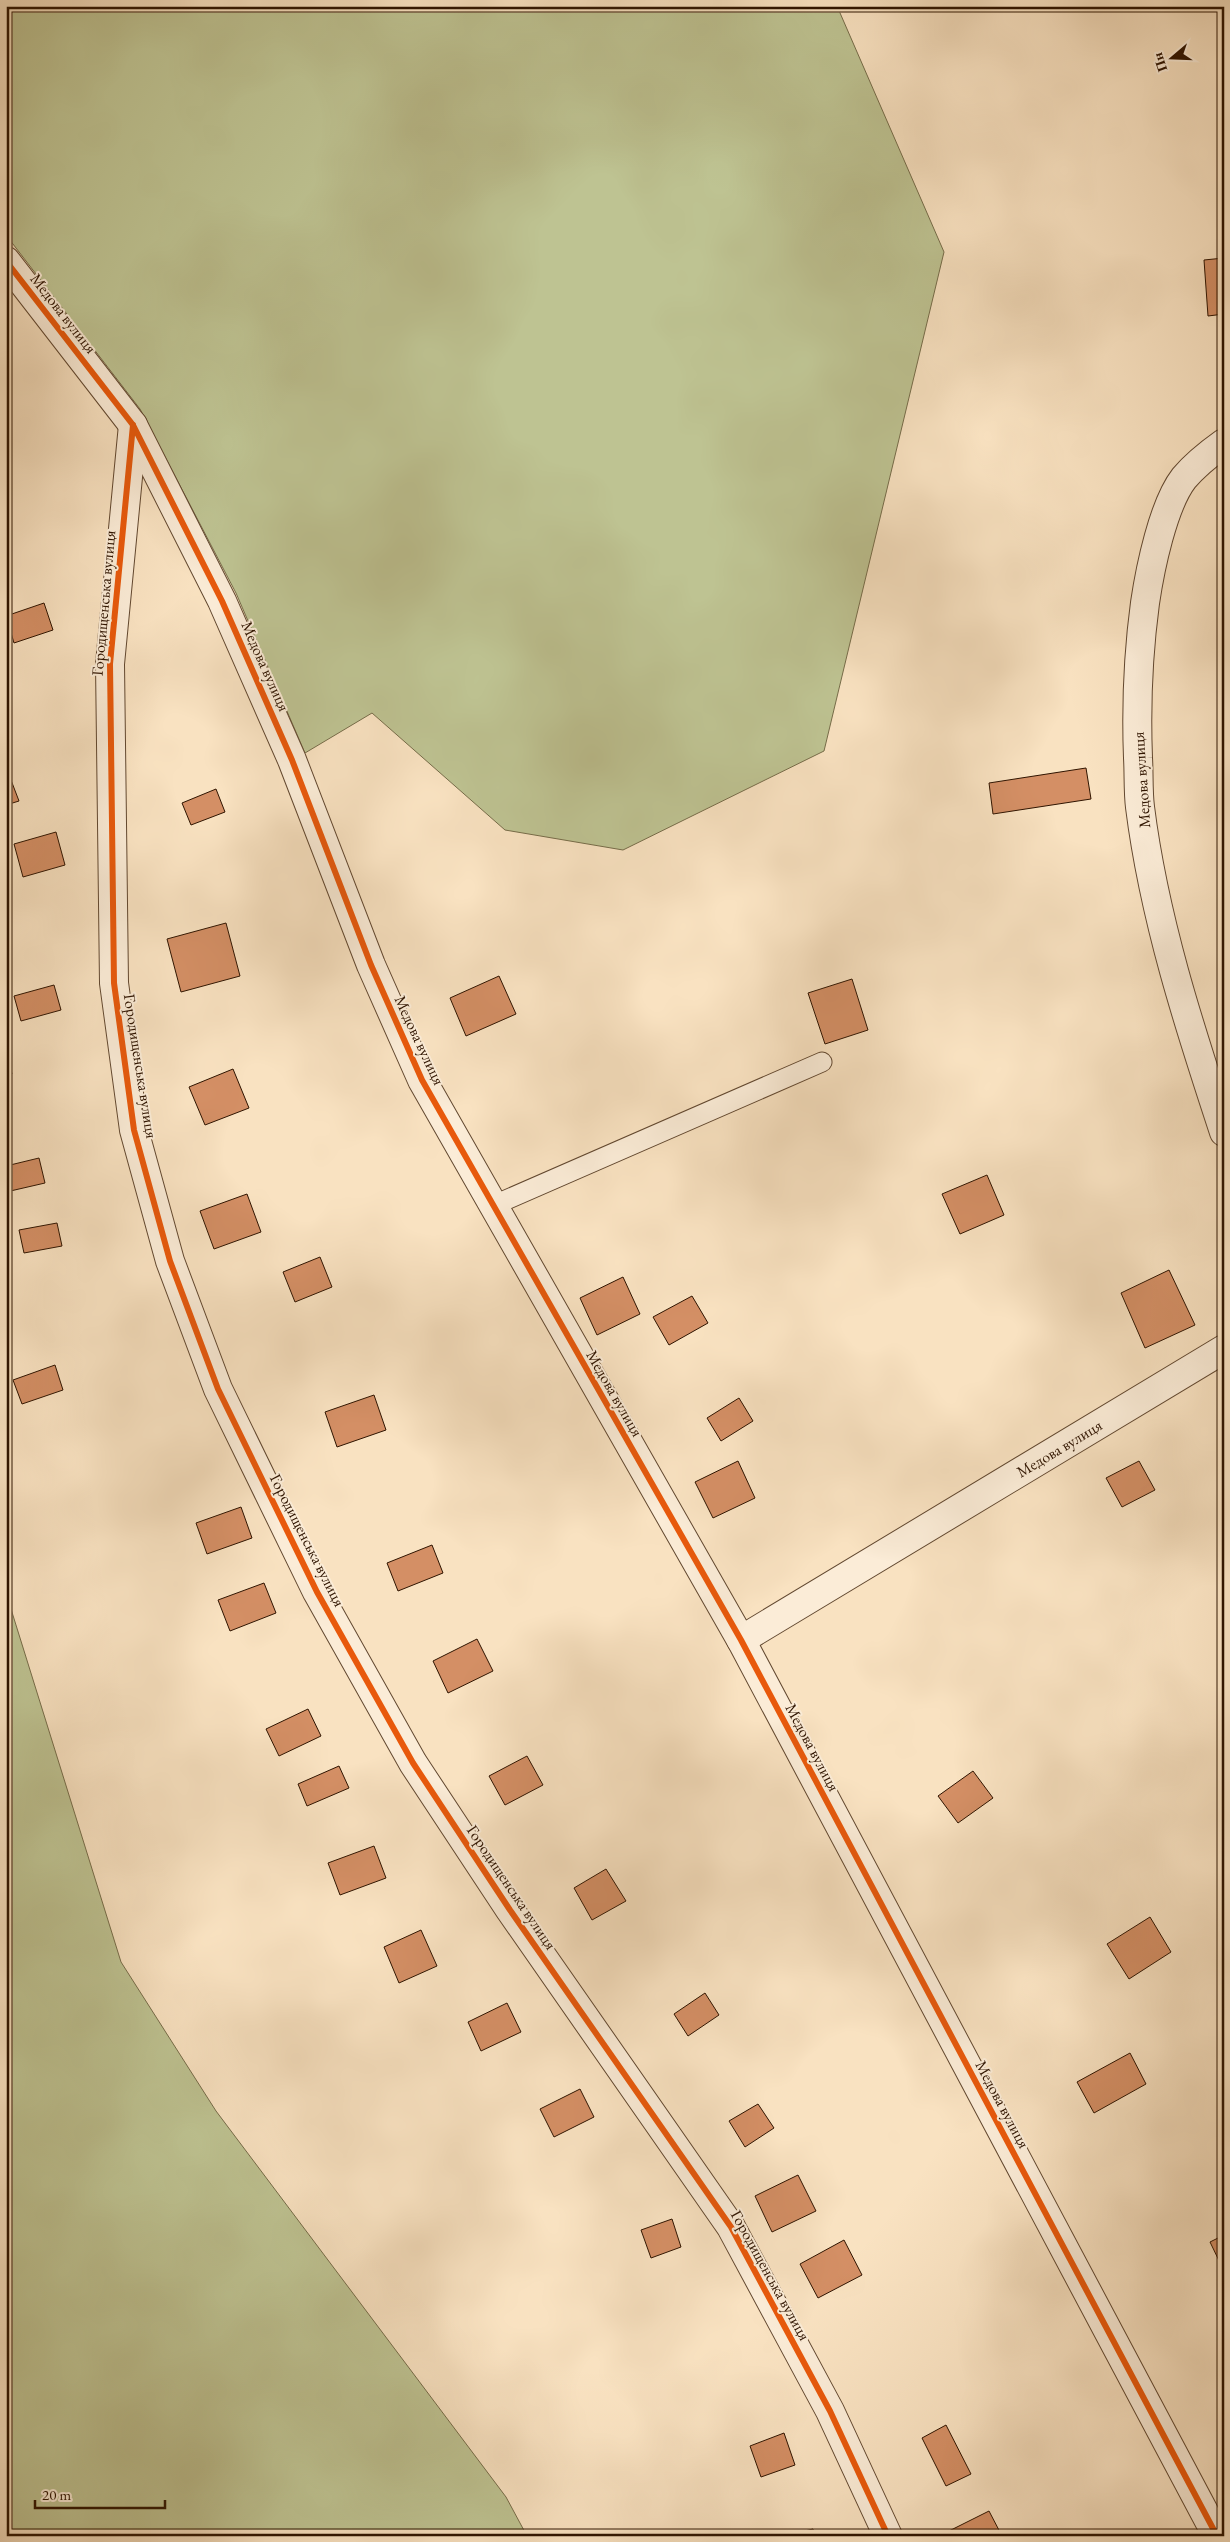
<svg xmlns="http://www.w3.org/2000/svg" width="1230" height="2542" viewBox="0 0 1230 2542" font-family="'EB Garamond',serif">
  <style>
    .green { fill: #bec392; stroke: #766c49 }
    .building { fill: #d48f65; stroke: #2f1400 }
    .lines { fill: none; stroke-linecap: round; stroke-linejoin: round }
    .service-casing { stroke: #624830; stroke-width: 21 }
    .minor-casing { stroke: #624830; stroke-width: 30 }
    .service { stroke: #fbecd7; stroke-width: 19 }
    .minor { stroke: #fbecd7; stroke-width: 28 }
    .cycleway-casing { stroke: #fbecd7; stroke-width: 9 }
    .cycleway { stroke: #e8590c; stroke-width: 6 }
    .labels { text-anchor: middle; stroke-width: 4; stroke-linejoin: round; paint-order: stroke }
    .street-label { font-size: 16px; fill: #2f1400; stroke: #fbecd7 }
  </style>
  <rect width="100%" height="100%" fill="#f9e2c1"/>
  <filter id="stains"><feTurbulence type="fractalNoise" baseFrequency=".004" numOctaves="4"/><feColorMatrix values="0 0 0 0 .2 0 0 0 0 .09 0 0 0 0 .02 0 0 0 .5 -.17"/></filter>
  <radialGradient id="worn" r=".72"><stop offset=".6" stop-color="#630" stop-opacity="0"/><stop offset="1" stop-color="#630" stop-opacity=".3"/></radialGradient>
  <!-- green -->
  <g class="green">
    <polygon points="6,6 837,6 944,252 824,751 623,850 505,830 372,713 305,753 236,593 140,409 6,235"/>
    <polygon points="6,1593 121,1962 216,2111 506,2497 527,2536 6,2536"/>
  </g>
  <!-- building -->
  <g class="building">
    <polygon points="1224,258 1224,314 1208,316 1204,260"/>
    <polygon points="44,603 53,630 14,643 6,616"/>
    <polygon points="6,767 19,801 6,805"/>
    <polygon points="1086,768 1091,799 993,814 989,783"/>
    <polygon points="216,789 225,812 191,825 182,803"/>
    <polygon points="56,832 65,865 23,877 14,844"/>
    <polygon points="226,923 240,976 181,992 167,939"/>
    <polygon points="499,976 516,1014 466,1036 450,998"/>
    <polygon points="852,979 868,1030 825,1044 808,993"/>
    <polygon points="54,985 61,1010 21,1021 14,996"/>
    <polygon points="6,1050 12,1074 6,1075"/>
    <polygon points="233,1069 249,1108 205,1125 189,1087"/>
    <polygon points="39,1158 45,1183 6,1192 6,1166"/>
    <polygon points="987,1175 1004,1215 960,1234 942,1194"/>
    <polygon points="247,1194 261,1232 214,1249 200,1211"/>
    <polygon points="57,1223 62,1246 24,1253 19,1230"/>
    <polygon points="320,1257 332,1287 295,1302 283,1272"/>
    <polygon points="1169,1270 1195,1325 1145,1348 1121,1293"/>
    <polygon points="623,1277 640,1314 597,1335 580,1298"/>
    <polygon points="692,1296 708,1323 669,1345 653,1317"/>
    <polygon points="55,1365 63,1390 22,1404 13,1380"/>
    <polygon points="374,1395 386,1430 337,1447 325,1412"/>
    <polygon points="739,1398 753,1421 721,1441 707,1418"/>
    <polygon points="738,1461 755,1498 713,1518 695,1482"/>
    <polygon points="1139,1461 1155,1490 1122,1507 1106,1478"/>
    <polygon points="241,1507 252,1538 207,1554 196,1523"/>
    <polygon points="432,1545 443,1573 398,1591 387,1563"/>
    <polygon points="264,1583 276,1613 230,1631 218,1600"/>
    <polygon points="477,1639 493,1671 448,1693 433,1661"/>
    <polygon points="308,1709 321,1736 279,1756 266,1729"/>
    <polygon points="527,1756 543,1785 505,1805 489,1776"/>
    <polygon points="339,1766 349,1788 307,1806 298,1784"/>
    <polygon points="973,1771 993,1798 958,1823 938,1796"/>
    <polygon points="374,1846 386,1878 340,1895 328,1863"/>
    <polygon points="606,1869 626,1901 592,1920 574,1888"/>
    <polygon points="1150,1917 1171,1952 1129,1979 1107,1944"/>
    <polygon points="421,1930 437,1966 399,1983 384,1947"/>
    <polygon points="705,1993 719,2015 688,2036 674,2014"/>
    <polygon points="507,2003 521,2032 481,2051 468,2022"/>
    <polygon points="1130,2053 1146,2084 1094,2113 1077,2082"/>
    <polygon points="580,2089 594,2117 554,2137 540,2109"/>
    <polygon points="758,2104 774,2128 745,2147 729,2121"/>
    <polygon points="798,2175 816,2211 772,2232 755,2196"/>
    <polygon points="672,2219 681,2247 651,2258 641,2230"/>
    <polygon points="1224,2235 1224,2271 1210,2242"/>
    <polygon points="844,2240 862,2275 818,2298 800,2264"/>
    <polygon points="946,2425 971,2474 946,2486 922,2438"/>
    <polygon points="784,2433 795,2465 761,2477 750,2446"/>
    <polygon points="989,2511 1002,2536 949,2536 947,2532"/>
    <polygon points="813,2529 815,2536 784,2536"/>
  </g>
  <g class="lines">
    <!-- service casing -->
    <g class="service-casing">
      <polyline id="service" points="492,1206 822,1062"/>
    </g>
    <!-- minor casing -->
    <g class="minor-casing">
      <g id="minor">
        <polyline points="6,261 133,425 222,601 292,760 371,965 422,1080 741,1640 1217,2536"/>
        <polyline points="133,425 110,664 114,983 134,1130 170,1261 218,1389 317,1592 413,1763 510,1910 731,2227 830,2411 888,2536"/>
        <path d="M 1224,443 C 1210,453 1195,465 1184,478 C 1163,505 1150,569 1145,603 C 1138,655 1136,706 1138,758 C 1139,774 1138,791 1140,807 C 1154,918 1189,1026 1224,1132"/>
        <polyline points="741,1640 1224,1349"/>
      </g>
    </g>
    <!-- service -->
    <use href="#service" class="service"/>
    <!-- minor -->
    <use href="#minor" class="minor"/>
    <!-- cycleway casing -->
    <g class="cycleway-casing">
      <g id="cycleway">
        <polyline points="6,261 133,425 222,601 292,760 371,965 422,1080 741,1640 1217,2536"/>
        <polyline points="133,425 110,664 114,983 134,1130 170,1261 218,1389 317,1592 413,1763 510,1910 731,2227 830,2411 888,2536"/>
      </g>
    </g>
    <!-- cycleway -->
    <use href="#cycleway" class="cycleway"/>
  </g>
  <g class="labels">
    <!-- street labels -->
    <g class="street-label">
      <text transform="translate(64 313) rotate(52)" y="6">Медова вулиця</text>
      <text transform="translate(103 603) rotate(-85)" y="6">Городищенська вулиця</text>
      <text transform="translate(266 666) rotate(66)" y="6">Медова вулиця</text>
      <text transform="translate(1141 780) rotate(-94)" y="6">Медова вулиця</text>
      <text transform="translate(420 1040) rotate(65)" y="6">Медова вулиця</text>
      <text transform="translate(141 1066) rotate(81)" y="6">Городищенська вулиця</text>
      <text transform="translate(615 1393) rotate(60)" y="6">Медова вулиця</text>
      <text transform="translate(1059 1448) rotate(-31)" y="6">Медова вулиця</text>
      <text transform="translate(308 1540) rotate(63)" y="6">Городищенська вулиця</text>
      <text transform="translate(813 1747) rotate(62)" y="6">Медова вулиця</text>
      <text transform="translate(512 1887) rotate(56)" y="6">Городищенська вулиця</text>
      <text transform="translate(1003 2104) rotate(62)" y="6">Медова вулиця</text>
      <text transform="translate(771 2275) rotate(61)" y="6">Городищенська вулиця</text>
    </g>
  </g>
  <!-- margin -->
  <rect width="1230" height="2542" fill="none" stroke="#f9e2c1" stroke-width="25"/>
  <rect x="8" y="8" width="1215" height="2527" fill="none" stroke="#2f1400" stroke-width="2.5"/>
  <rect x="12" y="12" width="1205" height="2517" fill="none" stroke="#2f1400"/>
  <!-- north arrow -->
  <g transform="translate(1172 58) rotate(251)" stroke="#fbecd7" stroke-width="4" paint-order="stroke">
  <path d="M0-4L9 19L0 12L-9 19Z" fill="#2f1400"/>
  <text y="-8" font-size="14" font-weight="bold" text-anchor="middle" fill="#2f1400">Пн</text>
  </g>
  <!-- scale -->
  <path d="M35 2500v8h130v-8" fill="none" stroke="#2f1400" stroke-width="2.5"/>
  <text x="42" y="2500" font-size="15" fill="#2f1400" stroke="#fbecd7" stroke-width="4" paint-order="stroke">20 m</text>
  <rect width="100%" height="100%" filter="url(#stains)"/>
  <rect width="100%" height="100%" fill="url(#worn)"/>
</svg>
